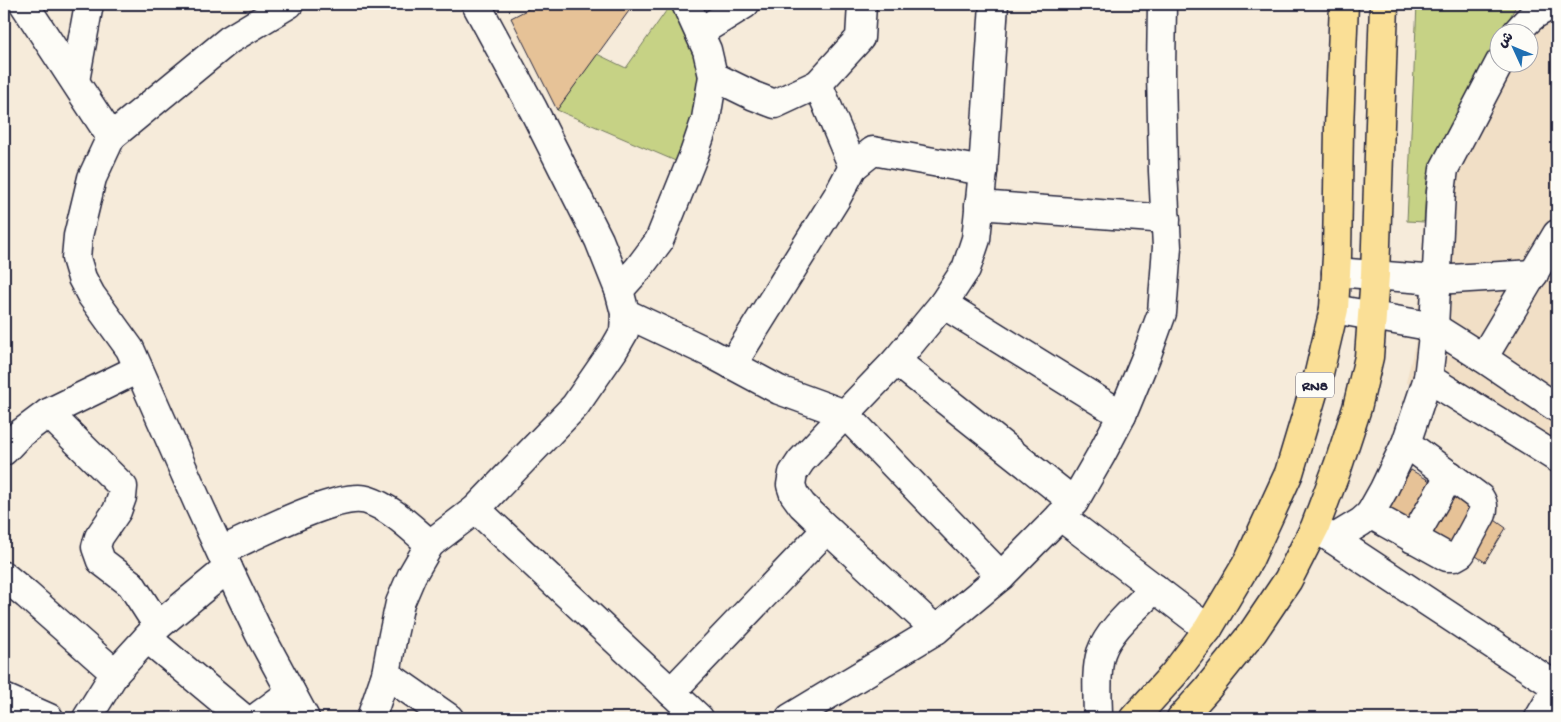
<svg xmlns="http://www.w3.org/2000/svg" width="1561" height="722" viewBox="0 0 1561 722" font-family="'Gochi Hand','Playpen Sans Arabic',sans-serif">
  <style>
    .built { fill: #f1dfc6 }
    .green { fill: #c6d285; stroke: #747a60 }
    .building { fill: #e6c297; stroke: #22223b }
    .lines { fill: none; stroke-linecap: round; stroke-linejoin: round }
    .minor-casing { stroke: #22223b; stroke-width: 31 }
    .major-casing { stroke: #22223b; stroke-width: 31 }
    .minor { stroke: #fdfcf7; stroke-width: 28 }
    .major { stroke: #fadf96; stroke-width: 28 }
    .labels { text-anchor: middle; stroke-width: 4; stroke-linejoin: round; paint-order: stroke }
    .shield { fill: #fdfcf7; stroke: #646373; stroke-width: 1 }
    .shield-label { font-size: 15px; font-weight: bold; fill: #22223b }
  </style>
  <rect width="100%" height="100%" fill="#f6ebda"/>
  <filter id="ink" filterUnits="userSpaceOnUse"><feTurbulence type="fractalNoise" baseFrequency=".02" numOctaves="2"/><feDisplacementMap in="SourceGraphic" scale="10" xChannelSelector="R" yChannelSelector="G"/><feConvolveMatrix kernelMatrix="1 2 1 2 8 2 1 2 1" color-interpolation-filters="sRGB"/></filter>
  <g filter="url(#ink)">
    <!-- built -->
    <polygon class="built" points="1517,4 1557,4 1557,473 1406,382 1416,340 1427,176 1498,40 1498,62 1528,62 1528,32 1502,32"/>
    <!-- green -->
    <g class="green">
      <polygon points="671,4 677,4 700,56 700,88 678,162 557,110 597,54 626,68"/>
      <polygon points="1417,4 1517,4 1502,32 1498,32 1498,40 1427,176 1424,222 1407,221"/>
    </g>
    <!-- building -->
    <g class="building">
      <polygon points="538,4 634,4 557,110 511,18"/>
      <polygon points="1411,470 1475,507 1453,546 1388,508"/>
      <polygon points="1492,518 1506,528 1485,562 1470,552"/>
    </g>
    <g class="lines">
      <!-- minor casing -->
      <g class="minor-casing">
        <g id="minor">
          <polyline points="24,4 111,137 92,178 78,236 76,258 82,278 91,295 130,349 199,505 228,568 259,633 305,718"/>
          <polyline points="700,32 745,4"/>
          <path d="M 1517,32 C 1531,16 1536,12 1556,4"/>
          <polyline points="713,76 754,96 775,104 818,84 860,38 862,4"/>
          <polyline points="75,81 89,4"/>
          <polyline points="818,84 853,167"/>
          <polyline points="111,137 229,40 289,4"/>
          <polyline points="979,205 1166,219"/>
          <polyline points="1557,234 1483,358 1557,408"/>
          <polyline points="1336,272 1436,280 1534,274"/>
          <polyline points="619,290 638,269 659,241 694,154 706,119 713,76 707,50 686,4"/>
          <polyline points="943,304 1122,415"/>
          <polyline points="1334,309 1434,327 1483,358"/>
          <polyline points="625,313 710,353 779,390 845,414 896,361 943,304 966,269 976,239 983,171 994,4"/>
          <polyline points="896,361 1074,502"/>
          <polyline points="732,365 837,197 853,167 873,151 983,171"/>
          <polyline points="1428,378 1557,458"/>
          <polyline points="48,413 123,487 122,497 117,511 99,537 96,547 101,561 131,584 158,626"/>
          <polyline points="4,451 20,434 48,413 138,369"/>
          <polyline points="476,509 699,718"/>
          <path d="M 1370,514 L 1447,557 L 1454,557 L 1461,553 L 1482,514 C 1484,508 1484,504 1480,498 L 1406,443"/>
          <polyline points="1060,516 1208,629"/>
          <polyline points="1319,530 1551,683 1555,691 1539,718"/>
          <polyline points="1333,539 1361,522 1370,514 1384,489 1406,443 1428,378 1434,327 1441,192 1444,169 1500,62"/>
          <polyline points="1413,539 1450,475"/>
          <path d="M 221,551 C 250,538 338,491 367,500 C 392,508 411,528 430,544"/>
          <polyline points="4,576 27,595 115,673 87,718"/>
          <polyline points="936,630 827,529 802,505 794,494 791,485 793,473 801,461 845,414 1001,576"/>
          <polyline points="147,638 243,718"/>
          <polyline points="115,673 158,626 228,568"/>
          <polyline points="386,674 449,718"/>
          <polyline points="671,692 827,529"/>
          <polyline points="4,698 49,718"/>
          <polyline points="256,718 291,692"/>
          <polyline points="371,718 386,674 393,635 400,603 412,575 430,544 476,509 575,406 613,351 624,332 625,313 619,290 599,240 533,109 476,4"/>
          <polyline points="790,718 936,630 1001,576 1074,502 1101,455 1122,415 1146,357 1162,313 1167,247 1163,171 1161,71 1162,4"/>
          <path d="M 1098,718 C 1098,698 1095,671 1101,653 C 1109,629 1138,606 1155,588"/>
        </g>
      </g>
      <!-- major casing -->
      <g class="major-casing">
        <g id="major">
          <polyline points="1134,718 1174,674 1208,629 1249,560 1289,473 1319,373 1334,309 1337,256 1339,127 1344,4"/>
          <polyline points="1181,718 1207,689 1253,632 1288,580 1315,527 1338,466 1357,408 1369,357 1375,275 1384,4"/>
        </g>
      </g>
      <!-- minor -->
      <use href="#minor" class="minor"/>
      <!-- major -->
      <use href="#major" class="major"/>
    </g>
  </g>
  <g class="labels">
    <!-- shield labels -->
    <rect class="shield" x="1296" y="372.5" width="38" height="25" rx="4"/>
    <g class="shield-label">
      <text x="1315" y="390">RN8</text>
    </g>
  </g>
  <!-- margin -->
  <rect width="1561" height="722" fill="none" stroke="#fdfcf7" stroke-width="20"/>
  <rect x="10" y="10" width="1541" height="702" fill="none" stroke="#22223b" stroke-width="2" filter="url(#ink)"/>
  <!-- north arrow -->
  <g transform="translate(1514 48) rotate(314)"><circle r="24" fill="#fdfcf7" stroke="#a5a5ac"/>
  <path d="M0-4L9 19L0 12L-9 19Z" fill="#1f6fb2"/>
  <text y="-8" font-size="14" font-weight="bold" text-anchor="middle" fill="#22223b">ش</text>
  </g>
</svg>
